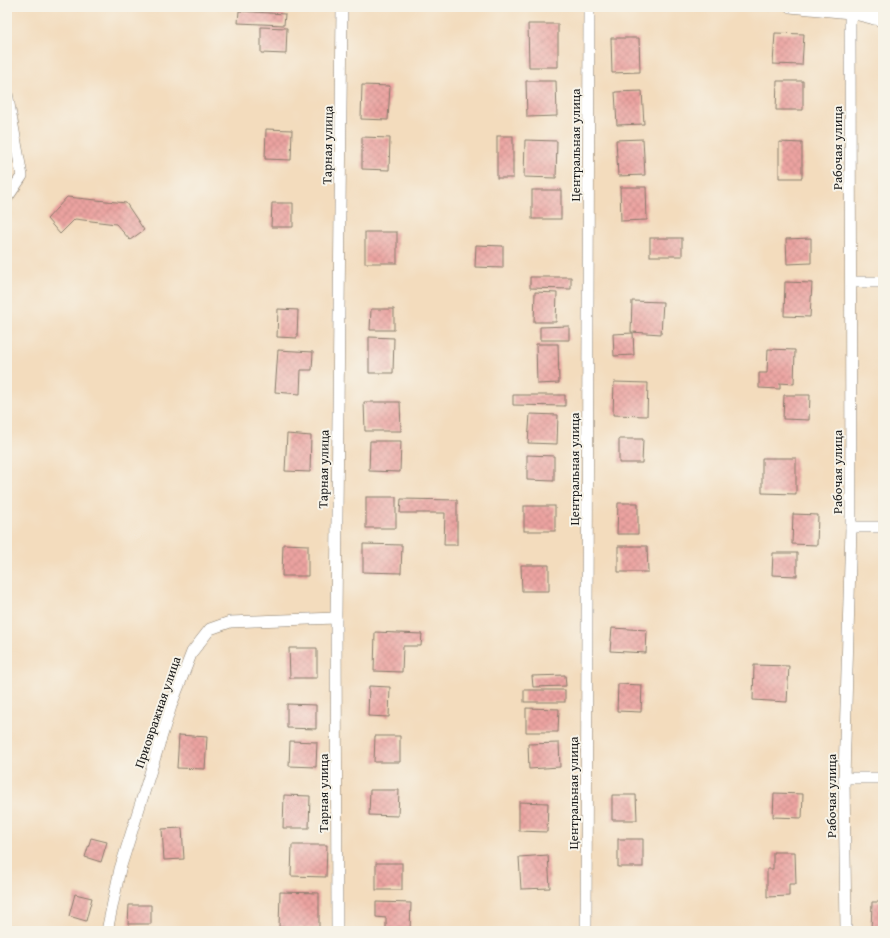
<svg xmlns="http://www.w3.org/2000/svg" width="890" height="938" viewBox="0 0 890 938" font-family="'Gentium Book Plus',serif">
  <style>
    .building { fill: url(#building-cross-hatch) }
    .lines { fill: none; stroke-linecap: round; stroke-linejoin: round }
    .minor-casing { stroke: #887c6c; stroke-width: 12 }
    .minor { stroke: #fff; stroke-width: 11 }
    .labels { text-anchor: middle; stroke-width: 4; stroke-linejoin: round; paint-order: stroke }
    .street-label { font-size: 13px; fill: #1c1c1c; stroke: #f7f3e8 }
  </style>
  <defs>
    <pattern id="building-cross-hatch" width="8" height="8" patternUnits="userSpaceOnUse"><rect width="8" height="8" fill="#eba3a0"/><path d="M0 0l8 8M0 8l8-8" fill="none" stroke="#c98c89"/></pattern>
  </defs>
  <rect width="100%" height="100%" fill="#f7f3e8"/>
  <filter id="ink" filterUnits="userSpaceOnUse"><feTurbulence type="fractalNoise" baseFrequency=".025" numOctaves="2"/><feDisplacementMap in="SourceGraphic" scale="8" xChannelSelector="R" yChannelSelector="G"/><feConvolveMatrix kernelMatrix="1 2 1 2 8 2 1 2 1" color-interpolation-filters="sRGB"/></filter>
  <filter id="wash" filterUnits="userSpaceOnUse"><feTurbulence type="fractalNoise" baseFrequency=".012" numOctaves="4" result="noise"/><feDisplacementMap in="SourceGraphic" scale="16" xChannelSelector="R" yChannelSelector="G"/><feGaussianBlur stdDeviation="0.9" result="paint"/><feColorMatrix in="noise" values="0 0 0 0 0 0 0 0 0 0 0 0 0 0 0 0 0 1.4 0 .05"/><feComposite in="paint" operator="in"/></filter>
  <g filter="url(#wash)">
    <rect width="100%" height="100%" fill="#f3dcbd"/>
    <g id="blocks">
      <!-- building -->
      <g class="building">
        <polygon points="239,11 285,14 284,25 238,23"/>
        <polygon points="528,24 558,24 558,67 529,67"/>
        <polygon points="261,27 287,28 286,54 261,53"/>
        <polygon points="775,33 804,34 802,65 773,64"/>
        <polygon points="611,38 639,38 640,72 612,73"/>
        <polygon points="526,81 556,81 557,116 527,117"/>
        <polygon points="777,81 803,81 803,110 776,110"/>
        <polygon points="362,85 390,86 388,120 361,119"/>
        <polygon points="642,91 644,124 617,125 615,92"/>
        <polygon points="266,129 292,130 291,160 265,159"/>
        <rect x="497" y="136" width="16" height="42"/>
        <polygon points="362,137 390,138 389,170 362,169"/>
        <polygon points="643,139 645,175 618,176 616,140"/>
        <polygon points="525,140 557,141 556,178 524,177"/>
        <polygon points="779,142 802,143 802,178 779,178"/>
        <polygon points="620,187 646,187 647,220 621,221"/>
        <rect x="532" y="190" width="29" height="29"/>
        <polygon points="67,197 126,203 144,230 130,240 116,224 75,219 60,234 47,219"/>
        <polygon points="272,203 293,203 293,227 271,227"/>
        <rect x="880" y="210" width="3" height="33"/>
        <rect x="365" y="232" width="32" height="31"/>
        <rect x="650" y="238" width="32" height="18"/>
        <polygon points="811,238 811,263 787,264 786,239"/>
        <polygon points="476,245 503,246 503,268 475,267"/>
        <polygon points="530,277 571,277 571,289 530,288"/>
        <polygon points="785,282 812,283 810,317 784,316"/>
        <polygon points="535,292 557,293 556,322 534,322"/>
        <polygon points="632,301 663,302 661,334 631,332"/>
        <polygon points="278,309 298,310 297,338 277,337"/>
        <polygon points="371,309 394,309 394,330 370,330"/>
        <polygon points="569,326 569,340 540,340 540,327"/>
        <polygon points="633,333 634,355 614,356 613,334"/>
        <polygon points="369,337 394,338 393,373 369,373"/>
        <polygon points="536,344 558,344 559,383 537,384"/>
        <polygon points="768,349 795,350 794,384 780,383 780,389 759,388 759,373 767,373"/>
        <polygon points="278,350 313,352 312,370 301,370 300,394 275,392"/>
        <polygon points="614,382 648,383 647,416 613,415"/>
        <polygon points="513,395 565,395 565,406 513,405"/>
        <polygon points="784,395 810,395 809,420 783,419"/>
        <polygon points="364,402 400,402 401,431 365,431"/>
        <polygon points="530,414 558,415 557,444 528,443"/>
        <polygon points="287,434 311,436 310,472 285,471"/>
        <polygon points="619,439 643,439 642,463 619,463"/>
        <polygon points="370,441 401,441 400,472 369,471"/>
        <polygon points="527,455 554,456 554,481 527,480"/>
        <polygon points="762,458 796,458 796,494 762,493"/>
        <rect x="366" y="497" width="30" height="31"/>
        <polygon points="401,499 457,500 457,545 444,545 445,513 400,513"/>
        <polygon points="618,503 638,503 638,534 617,534"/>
        <rect x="524" y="506" width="31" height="25"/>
        <polygon points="793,514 818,515 817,545 792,544"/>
        <polygon points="283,544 308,545 308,576 282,576"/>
        <polygon points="363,544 402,545 401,573 363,572"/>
        <polygon points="618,546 647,546 648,572 618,572"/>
        <polygon points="773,553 797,553 797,576 772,575"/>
        <polygon points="521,565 549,565 549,591 522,591"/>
        <polygon points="612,628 647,630 646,653 610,651"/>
        <polygon points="375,632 422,634 421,646 403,646 402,672 374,671"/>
        <polygon points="882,634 883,634 883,675 881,675"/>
        <polygon points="289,648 317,648 317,678 290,678"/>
        <polygon points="754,665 789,666 787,702 753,700"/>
        <polygon points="565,675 566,686 533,687 532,676"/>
        <polygon points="618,684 642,685 641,712 617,711"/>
        <polygon points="369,686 390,687 389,717 368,716"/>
        <rect x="524" y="690" width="41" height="12"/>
        <polygon points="287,704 316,705 316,729 287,728"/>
        <polygon points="526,708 559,709 558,732 526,732"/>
        <polygon points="179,735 207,737 205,769 177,768"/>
        <polygon points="375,736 400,736 400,762 374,762"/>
        <polygon points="290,741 317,742 316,767 289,766"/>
        <polygon points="559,743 560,767 529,769 528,744"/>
        <polygon points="370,790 399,790 398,816 369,815"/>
        <polygon points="774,793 803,794 802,818 773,817"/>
        <polygon points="284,795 310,796 309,828 283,828"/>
        <polygon points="612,795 636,795 637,820 612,820"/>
        <polygon points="519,802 548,803 547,832 519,831"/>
        <polygon points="182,828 184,859 164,860 162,829"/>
        <polygon points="91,838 107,842 101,862 85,857"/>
        <rect x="618" y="839" width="25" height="28"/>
        <polygon points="292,845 327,845 326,877 291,876"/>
        <polygon points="773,852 795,852 796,884 789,884 789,896 767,897 767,869 773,869"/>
        <polygon points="548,855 550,888 521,889 519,857"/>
        <rect x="376" y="863" width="26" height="27"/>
        <polygon points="280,892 319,893 319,929 279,927"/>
        <polygon points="75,894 92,898 86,921 69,916"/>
        <polygon points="376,902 411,903 410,931 386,931 386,918 376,917"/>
        <polygon points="872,902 883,902 883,931 871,931"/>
        <polygon points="129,905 151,905 151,924 128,924"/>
        <polygon points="754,928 792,930 792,931 753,931"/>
      </g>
    </g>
  </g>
  <g filter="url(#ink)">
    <use href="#blocks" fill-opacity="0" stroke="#887c6c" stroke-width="1"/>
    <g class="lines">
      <!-- minor casing -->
      <g class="minor-casing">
        <g id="minor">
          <polyline points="790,7 850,13 883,21"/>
          <polyline points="874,19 874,7"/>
          <polyline points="7,93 22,176 7,198"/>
          <polyline points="852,282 883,282"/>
          <polyline points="851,527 883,527"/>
          <polyline points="844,778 883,778"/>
          <polyline points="107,931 120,869 172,703 192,652 210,629 230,622 336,618"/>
          <polyline points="337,931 336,618 342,7"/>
          <polyline points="586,931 589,7"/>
          <polyline points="846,931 844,778 851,527 850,13"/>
        </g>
      </g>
      <!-- minor -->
      <use href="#minor" class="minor"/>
    </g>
  </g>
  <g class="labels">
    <!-- street labels -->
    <g class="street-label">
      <text transform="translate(327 145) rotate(-89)" y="5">Тарная улица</text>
      <text transform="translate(575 145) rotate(-90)" y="5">Центральная улица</text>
      <text transform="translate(837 148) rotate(-90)" y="5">Рабочая улица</text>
      <text transform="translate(323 469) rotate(-89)" y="5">Тарная улица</text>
      <text transform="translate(574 469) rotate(-90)" y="5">Центральная улица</text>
      <text transform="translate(837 472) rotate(-90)" y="5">Рабочая улица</text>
      <text transform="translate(157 712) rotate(-71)" y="5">Приовражная улица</text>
      <text transform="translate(323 793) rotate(-90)" y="5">Тарная улица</text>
      <text transform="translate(573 793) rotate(-90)" y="5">Центральная улица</text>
      <text transform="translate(831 796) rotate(-90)" y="5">Рабочая улица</text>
    </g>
  </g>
  <!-- margin -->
  <rect width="890" height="938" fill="none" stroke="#f7f3e8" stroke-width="24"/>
</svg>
